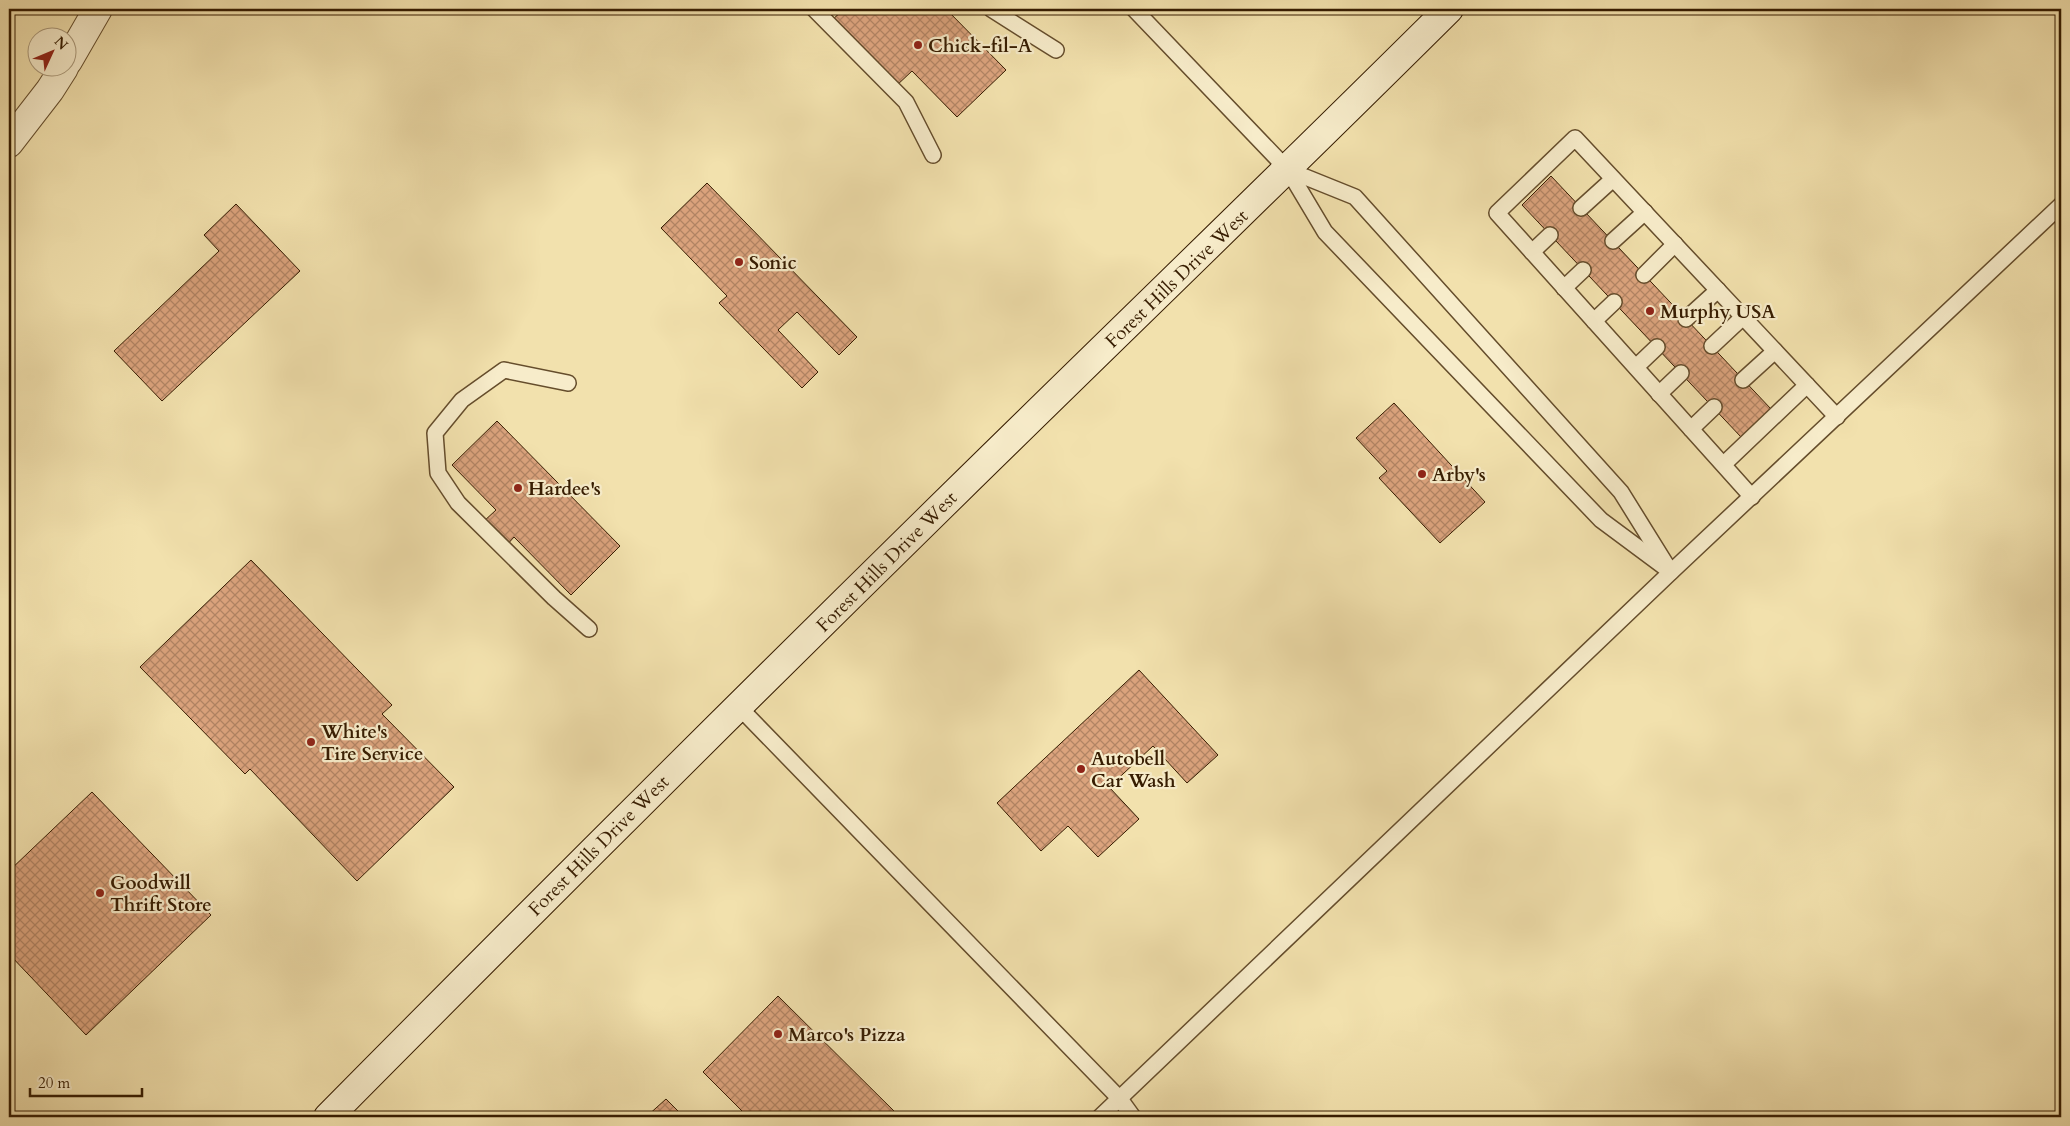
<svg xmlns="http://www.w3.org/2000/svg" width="2070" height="1126" viewBox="0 0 2070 1126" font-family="Cardo,serif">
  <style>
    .building { fill: url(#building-cross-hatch); stroke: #361c01 }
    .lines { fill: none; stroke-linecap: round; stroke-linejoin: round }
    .lane-casing { stroke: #654d2c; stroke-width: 18 }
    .street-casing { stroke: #654d2c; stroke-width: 30 }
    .secondary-casing { stroke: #361c01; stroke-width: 30 }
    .lane { stroke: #f7ecca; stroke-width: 15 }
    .street { stroke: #f7ecca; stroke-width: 28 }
    .secondary { stroke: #f7ecca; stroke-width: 28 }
    .poi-dot { fill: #8f2418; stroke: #f7ecca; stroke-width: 2 }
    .labels { text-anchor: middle; stroke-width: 4.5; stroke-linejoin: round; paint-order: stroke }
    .poi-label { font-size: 19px; font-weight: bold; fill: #361c01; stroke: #f7ecca; text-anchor: start }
    .street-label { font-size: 19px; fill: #361c01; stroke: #f7ecca }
  </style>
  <defs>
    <pattern id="building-cross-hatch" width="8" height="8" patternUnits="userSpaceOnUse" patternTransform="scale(1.25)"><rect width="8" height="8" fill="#dba37d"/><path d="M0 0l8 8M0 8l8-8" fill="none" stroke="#b28464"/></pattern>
  </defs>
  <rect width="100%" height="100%" fill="#f2e1ad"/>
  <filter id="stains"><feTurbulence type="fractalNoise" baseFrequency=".004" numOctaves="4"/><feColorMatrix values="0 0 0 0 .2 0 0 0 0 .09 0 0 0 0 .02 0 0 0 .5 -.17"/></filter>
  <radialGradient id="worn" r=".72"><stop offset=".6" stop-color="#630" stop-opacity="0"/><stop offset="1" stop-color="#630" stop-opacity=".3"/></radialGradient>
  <!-- building -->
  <g class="building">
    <polygon points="844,9 946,9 1006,70 957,117 912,71 895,87 831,21"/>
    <polygon points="1551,176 1771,409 1741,437 1522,205"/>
    <polygon points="707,183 857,337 839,355 797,312 778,330 818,372 802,388 719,303 727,296 661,228"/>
    <polygon points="236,204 300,271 162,401 114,351 219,251 204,235"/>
    <polygon points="1394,403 1485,502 1440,543 1379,478 1387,471 1356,438"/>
    <polygon points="497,421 620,546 571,595 514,537 506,546 483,522 496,510 452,465"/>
    <polygon points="251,560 392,705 382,714 454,787 357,881 250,769 245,774 140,667"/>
    <polygon points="1139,670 1218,755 1187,783 1153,746 1109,787 1139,819 1098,857 1068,826 1041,851 997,803"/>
    <polygon points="92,792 211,915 86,1035 9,954 9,871"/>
    <polygon points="778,996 900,1117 748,1117 703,1072"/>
    <polygon points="666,1099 684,1117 646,1117"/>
  </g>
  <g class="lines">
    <!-- lane casing -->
    <g class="lane-casing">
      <g id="lane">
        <polyline points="814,9 906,102 933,155"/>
        <polyline points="991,9 1056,50"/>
        <polyline points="1134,9 1288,170 1325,232 1601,520 1671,572"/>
        <polyline points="1288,170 1355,197 1621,492 1667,566"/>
        <polyline points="1581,208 1613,179"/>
        <polyline points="1613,241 1645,212"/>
        <polyline points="1532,252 1550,235"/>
        <polyline points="1644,275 1675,244"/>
        <polyline points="1564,288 1583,270"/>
        <polyline points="1686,319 1718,290"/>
        <polyline points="1594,321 1614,302"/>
        <polyline points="1712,346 1743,317"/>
        <polyline points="1636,367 1657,347"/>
        <polyline points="1743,380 1775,351"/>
        <polyline points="568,383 504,370 462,400 435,433 438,473 458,503 554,598 589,629"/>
        <polyline points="1659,394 1681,373"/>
        <polyline points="1691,429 1714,407"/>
        <polyline points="1724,464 1807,385"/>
        <polyline points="1752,497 1497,213 1575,138 1837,417"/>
        <polyline points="738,706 1120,1099 1133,1117"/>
        <polyline points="1100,1117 1671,572 2061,205"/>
      </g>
    </g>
    <!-- street casing -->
    <g class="street-casing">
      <g id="street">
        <polyline points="68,61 98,9"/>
        <polyline points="9,143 50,90 64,68"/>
      </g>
    </g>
    <!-- secondary casing -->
    <g class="secondary-casing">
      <path id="secondary" d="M 328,1117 C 536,907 746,698 957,491 C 1121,330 1286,171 1449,9"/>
    </g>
    <!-- lane -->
    <use href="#lane" class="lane"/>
    <!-- street -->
    <use href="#street" class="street"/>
    <!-- secondary -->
    <use href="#secondary" class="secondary"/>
  </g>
  <!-- markers -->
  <g class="poi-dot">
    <circle cx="918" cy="45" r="5"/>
    <circle cx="739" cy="262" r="5"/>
    <circle cx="1650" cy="311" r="5"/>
    <circle cx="1422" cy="474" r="5"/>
    <circle cx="518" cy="488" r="5"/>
    <circle cx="311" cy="742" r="5"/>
    <circle cx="1081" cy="769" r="5"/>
    <circle cx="100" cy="893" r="5"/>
    <circle cx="778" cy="1034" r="5"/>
  </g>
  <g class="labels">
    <!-- poi labels -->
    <g class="poi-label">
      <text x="928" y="52">Chick-fil-A</text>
      <text x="749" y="269">Sonic</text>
      <text x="1660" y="318">Murphy USA</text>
      <text x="1432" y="481">Arby's</text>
      <text x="528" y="495">Hardee's</text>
      <text x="321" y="738">White's<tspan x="321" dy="22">Tire Service</tspan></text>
      <text x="1091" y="765">Autobell<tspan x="1091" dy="22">Car Wash</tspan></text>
      <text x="110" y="889">Goodwill<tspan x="110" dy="22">Thrift Store</tspan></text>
      <text x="788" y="1041">Marco's Pizza</text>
    </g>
    <!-- street labels -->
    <g class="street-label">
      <text transform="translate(1176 278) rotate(-44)" y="7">Forest Hills Drive West</text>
      <text transform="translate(886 561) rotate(-45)" y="7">Forest Hills Drive West</text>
      <text transform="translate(598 845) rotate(-45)" y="7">Forest Hills Drive West</text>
    </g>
  </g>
  <!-- margin -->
  <rect width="2070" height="1126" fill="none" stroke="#f2e1ad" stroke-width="30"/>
  <rect x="10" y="10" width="2050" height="1106" fill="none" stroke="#361c01" stroke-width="2.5"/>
  <rect x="15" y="15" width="2040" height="1096" fill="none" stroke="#361c01"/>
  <!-- north arrow -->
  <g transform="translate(52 52) rotate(46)"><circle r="24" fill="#f7ecca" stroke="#aa997a"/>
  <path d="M0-4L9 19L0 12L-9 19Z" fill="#8f2418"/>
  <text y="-8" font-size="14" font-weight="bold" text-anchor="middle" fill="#361c01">N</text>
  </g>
  <!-- scale -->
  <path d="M30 1088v8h112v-8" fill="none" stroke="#361c01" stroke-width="2.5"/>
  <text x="38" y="1088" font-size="15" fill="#361c01" stroke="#f7ecca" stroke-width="4" paint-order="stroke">20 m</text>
  <rect width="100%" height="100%" filter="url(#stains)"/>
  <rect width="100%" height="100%" fill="url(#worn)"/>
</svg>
